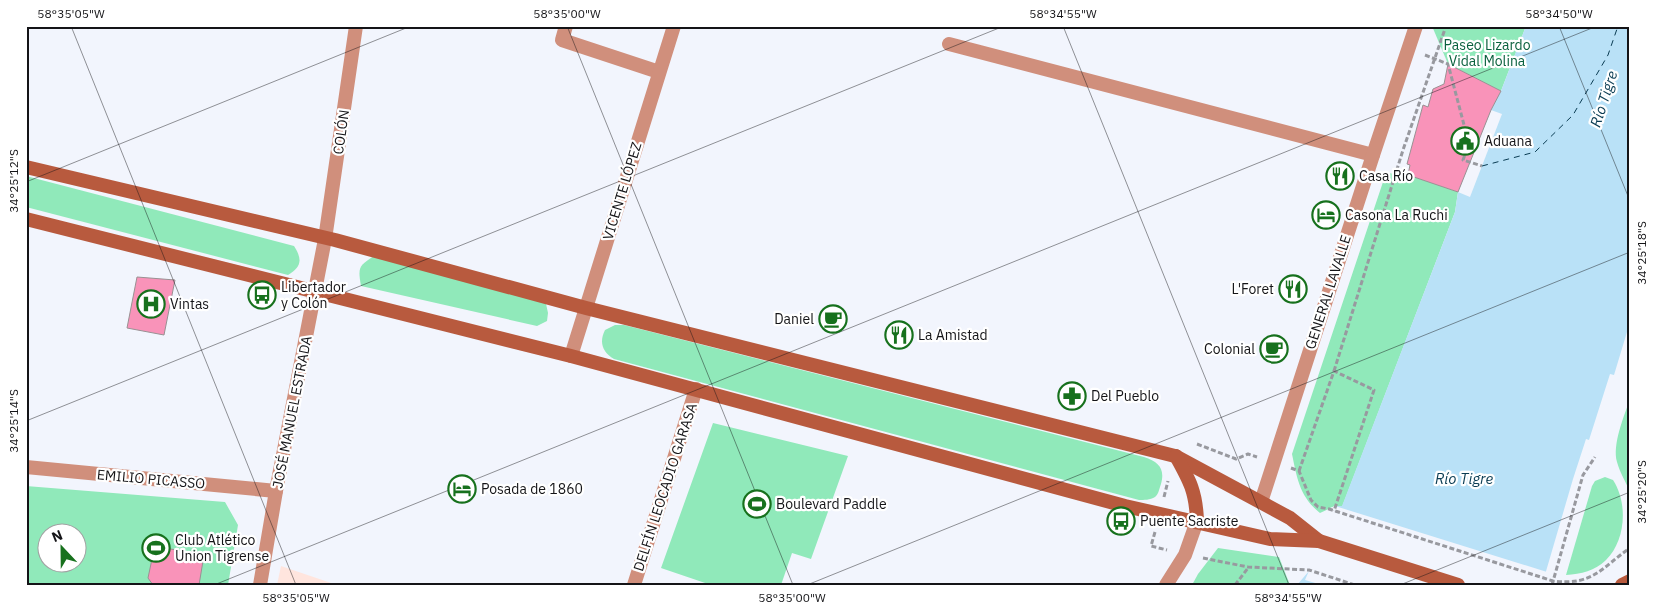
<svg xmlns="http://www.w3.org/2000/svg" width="1656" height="611" viewBox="0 0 1656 611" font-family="'IBM Plex Sans',sans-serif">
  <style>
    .education { fill: #ffe5de }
    .green { fill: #90e9ba; fill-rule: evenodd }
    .water { fill: #b9e1f7 }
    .pier { fill: #f2f5fd }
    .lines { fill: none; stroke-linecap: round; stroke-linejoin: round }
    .ferry { stroke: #0a3c53; stroke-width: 1; stroke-dasharray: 6 5; stroke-linecap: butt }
    .building { fill: #f993b9; stroke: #999193 }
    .path { stroke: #98999f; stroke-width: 3; stroke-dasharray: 5 2.5; stroke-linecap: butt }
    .minor { stroke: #d08f7c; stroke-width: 14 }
    .tertiary { stroke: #d08f7c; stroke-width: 14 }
    .secondary { stroke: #b85a3e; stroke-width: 14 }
    .ticks { fill: none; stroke: #141417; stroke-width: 1; stroke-opacity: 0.45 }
    .labels { text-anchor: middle; stroke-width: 4.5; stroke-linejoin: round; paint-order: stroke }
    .park-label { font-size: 14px; fill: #0a613e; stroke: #fff }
    .street-label { font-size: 14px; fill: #141417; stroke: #fff }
    .poi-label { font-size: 14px; fill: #141417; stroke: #fff; text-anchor: start }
    .water-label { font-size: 15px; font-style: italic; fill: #0a3c53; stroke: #fff }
    .neatline { fill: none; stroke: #141417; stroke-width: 2 }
    .ticks-label { font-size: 12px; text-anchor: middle; fill: #141417 }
  </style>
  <rect width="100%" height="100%" fill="#f2f5fd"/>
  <!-- education -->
  <polygon class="education" points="281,566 337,585 277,585"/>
  <!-- green -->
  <g class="green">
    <polygon points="1432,26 1526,26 1501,91 1448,64"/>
    <path d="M 1386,173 L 1408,175 L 1458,192 L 1455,212 L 1342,507 L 1335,506 L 1320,513 C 1300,497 1297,479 1292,454 Z"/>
    <path d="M 26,176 L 294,246 C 303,260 301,267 288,275 L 26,207 Z"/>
    <path d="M 374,256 L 545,299 L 548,313 L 547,321 L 537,326 L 361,286 C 358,268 358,266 374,256 Z"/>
    <path d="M 615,325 L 624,325 L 1144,457 C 1160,462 1166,470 1160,487 C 1159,490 1158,495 1155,497 C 1150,500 1144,500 1139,500 L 614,359 C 602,352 599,342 605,330 Z"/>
    <path d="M 1630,399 L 1630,492 C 1626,482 1620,473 1617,462 C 1612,445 1624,416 1630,399 Z"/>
    <polygon points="713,423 848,456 811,559 792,553 781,585 711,585 661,568"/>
    <path d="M 1605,477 L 1613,480 C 1628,503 1626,540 1606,560 C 1595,571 1581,574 1566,575 L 1592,486 L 1595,481 Z"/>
    <path d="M 26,486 L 225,502 L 238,525 L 228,585 L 26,585 ZM 48,534 L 78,534 L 78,564 L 48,564 Z"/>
    <polygon points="1218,548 1279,557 1290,585 1192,585 1198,574"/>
  </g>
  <!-- water -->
  <polygon class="water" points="1526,26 1630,26 1630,322 1614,375 1610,374 1589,440 1586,439 1573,479 1542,585 1297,585 1315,564 1335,506 1342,506 1455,212 1458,192 1491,110 1501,91"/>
  <!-- pier -->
  <g class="pier">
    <polygon points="1491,110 1502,114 1470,197 1458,192"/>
    <polygon points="1335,506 1547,572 1542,585 1322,585 1305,580 1315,557 1330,508"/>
  </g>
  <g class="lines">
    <!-- ferry -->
    <polyline class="ferry" points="1482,166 1535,152 1573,115 1608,55 1618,26"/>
  </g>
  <!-- building -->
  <g class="building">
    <polygon points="1448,64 1501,91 1491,110 1458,192 1408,175 1410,165 1407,164 1423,105 1428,107 1433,89 1444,84"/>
    <polygon points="137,277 175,280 164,335 127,328"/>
    <polygon points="165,548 204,555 199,585 153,585 148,578 152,559 162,560"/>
  </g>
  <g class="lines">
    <!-- path -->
    <g class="path">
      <polyline points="1425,55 1448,64 1469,144 1463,160 1482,166"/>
      <polyline points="1334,371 1403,150 1446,26"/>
      <polyline points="1197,444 1236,459 1248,454 1257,457"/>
      <path d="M 1291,468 L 1299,471 L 1311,500 L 1318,507 L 1329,509 L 1553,581 C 1593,586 1601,568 1630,548"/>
      <polyline points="1299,471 1334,371 1374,390 1334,511"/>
      <polyline points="1164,497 1168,481"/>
      <polyline points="1155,532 1151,546 1167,550"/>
      <polyline points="1203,558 1248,567 1309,570 1355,585"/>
      <polyline points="1235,585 1248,568"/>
      <polyline points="1552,585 1583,475 1595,457"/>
    </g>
    <!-- minor -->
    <g class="minor">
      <polyline points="566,26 562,40 659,72"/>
      <polyline points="949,44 1373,155"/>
      <polyline points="571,356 674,26"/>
      <polyline points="26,467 276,491"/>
      <polyline points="260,585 276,491 325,239 356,26"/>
      <polyline points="634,585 696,389"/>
      <polyline points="1166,585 1185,555 1197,521"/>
    </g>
    <!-- tertiary -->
    <polyline class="tertiary" points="1261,502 1373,155 1416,26"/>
    <!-- secondary -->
    <g class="secondary">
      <polyline points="26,167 335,240 586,308 1175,456 1290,518 1319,541"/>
      <polyline points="26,219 571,356 1125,506 1270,539 1319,541 1458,585"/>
      <path d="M 1176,456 C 1190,481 1196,492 1197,521"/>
      <polyline points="1622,585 1630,581"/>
    </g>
  </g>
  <!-- ticks -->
  <path class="ticks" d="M 71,26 L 296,585M 567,26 L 793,585M 1063,26 L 1289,585M 1559,26 L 1630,201M 26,182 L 411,26M 26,421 L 1004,26M 214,585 L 1597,26M 807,585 L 1630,252M 1400,585 L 1630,492"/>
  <!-- icons -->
  <defs>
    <g id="civic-ring" transform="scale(1.4375)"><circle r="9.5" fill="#fff" stroke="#17711d" stroke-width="1.5"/><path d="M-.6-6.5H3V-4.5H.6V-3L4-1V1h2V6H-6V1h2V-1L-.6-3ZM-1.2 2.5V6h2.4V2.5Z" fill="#17711d"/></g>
    <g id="restaurant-ring" transform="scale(1.4375)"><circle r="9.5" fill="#fff" stroke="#17711d" stroke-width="1.5"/><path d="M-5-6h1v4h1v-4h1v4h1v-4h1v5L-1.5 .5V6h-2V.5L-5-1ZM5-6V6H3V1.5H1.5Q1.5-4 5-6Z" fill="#17711d"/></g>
    <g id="hotel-ring" transform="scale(1.4375)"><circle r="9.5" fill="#fff" stroke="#17711d" stroke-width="1.5"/><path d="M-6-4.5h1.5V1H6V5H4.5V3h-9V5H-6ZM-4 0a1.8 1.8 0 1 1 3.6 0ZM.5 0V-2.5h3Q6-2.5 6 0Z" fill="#17711d"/></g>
    <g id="bus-ring" transform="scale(1.4375)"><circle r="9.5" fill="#fff" stroke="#17711d" stroke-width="1.5"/><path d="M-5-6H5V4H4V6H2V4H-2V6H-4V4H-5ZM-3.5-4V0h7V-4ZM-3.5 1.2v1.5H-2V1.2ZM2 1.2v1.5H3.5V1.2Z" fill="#17711d"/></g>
    <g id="hospital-ring" transform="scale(1.4375)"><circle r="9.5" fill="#fff" stroke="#17711d" stroke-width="1.5"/><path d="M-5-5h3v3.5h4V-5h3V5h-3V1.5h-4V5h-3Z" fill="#17711d"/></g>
    <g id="cafe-ring" transform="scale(1.4375)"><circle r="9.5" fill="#fff" stroke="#17711d" stroke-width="1.5"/><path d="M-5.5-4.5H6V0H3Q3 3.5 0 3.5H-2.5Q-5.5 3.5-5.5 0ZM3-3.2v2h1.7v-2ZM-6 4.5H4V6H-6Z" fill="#17711d"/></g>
    <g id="pharmacy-ring" transform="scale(1.4375)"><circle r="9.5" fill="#fff" stroke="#17711d" stroke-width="1.5"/><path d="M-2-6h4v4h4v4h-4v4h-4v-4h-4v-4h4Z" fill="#17711d"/></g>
    <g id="stadium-ring" transform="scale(1.4375)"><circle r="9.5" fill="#fff" stroke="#17711d" stroke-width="1.5"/><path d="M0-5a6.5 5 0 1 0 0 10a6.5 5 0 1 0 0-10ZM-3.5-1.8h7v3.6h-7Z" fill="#17711d"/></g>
  </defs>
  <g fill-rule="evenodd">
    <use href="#civic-ring" x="1465" y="141"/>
    <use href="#restaurant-ring" x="1340" y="176"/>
    <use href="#hotel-ring" x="1326" y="215"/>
    <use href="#restaurant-ring" x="1293" y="289"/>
    <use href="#bus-ring" x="262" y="295"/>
    <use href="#hospital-ring" x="151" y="304"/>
    <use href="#cafe-ring" x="833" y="319"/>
    <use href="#restaurant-ring" x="899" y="335"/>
    <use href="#cafe-ring" x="1274" y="349"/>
    <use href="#pharmacy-ring" x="1072" y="396"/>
    <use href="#hotel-ring" x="462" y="489"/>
    <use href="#stadium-ring" x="757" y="504"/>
    <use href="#bus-ring" x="1121" y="521"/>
    <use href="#stadium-ring" x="156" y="548"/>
  </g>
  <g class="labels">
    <!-- park labels -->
    <g class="park-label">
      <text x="1487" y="50">Paseo Lizardo<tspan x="1487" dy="16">Vidal Molina</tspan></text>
    </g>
    <!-- street labels -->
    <g class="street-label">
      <text transform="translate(341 132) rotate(-82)" y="5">COLÓN</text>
      <text transform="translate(622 191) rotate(-73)" y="5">VICENTE LÓPEZ</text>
      <text transform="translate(1328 292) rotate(-72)" y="5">GENERAL LAVALLE</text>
      <text transform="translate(292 412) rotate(-79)" y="5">JOSÉ MANUEL ESTRADA</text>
      <text transform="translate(151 479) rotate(5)" y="5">EMILIO PICASSO</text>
      <text transform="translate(665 487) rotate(-72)" y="5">DELFÍN LEOCADIO GARASA</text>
    </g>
    <!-- poi labels -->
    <g class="poi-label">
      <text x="1484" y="146">Aduana</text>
      <text x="1359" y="181">Casa Río</text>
      <text x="1345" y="220">Casona La Ruchi</text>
      <text x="281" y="292">Libertador<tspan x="281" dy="16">y Colón</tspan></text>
      <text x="1274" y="294" text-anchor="end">L'Foret</text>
      <text x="170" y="309">Vintas</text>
      <text x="814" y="324" text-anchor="end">Daniel</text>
      <text x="918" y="340">La Amistad</text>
      <text x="1255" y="354" text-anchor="end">Colonial</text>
      <text x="1091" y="401">Del Pueblo</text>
      <text x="481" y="494">Posada de 1860</text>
      <text x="776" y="509">Boulevard Paddle</text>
      <text x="1140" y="526">Puente Sacriste</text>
      <text x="175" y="545">Club Atlético<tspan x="175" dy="16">Union Tigrense</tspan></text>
    </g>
    <!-- water labels -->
    <g class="water-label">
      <text transform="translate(1604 99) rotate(-72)" y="5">Río Tigre</text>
      <text x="1464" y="484">Río Tigre</text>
    </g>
  </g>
  <!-- border -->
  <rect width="1656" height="611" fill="none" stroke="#ffffff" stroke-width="55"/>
  <!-- north arrow -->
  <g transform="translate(62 548) rotate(338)"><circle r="24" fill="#ffffff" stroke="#a1a1a2"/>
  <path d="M0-4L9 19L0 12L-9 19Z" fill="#17711d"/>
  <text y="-8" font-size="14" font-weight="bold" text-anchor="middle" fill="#141417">N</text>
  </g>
  <rect x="28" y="28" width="1600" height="556" class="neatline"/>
  <g class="ticks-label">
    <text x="71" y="18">58°35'05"W</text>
    <text x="567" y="18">58°35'00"W</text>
    <text x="1063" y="18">58°34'55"W</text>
    <text x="1559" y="18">58°34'50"W</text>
    <text transform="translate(14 181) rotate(-90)" y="4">34°25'12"S</text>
    <text transform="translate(1642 253) rotate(-90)" y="4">34°25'18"S</text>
    <text transform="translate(14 421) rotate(-90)" y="4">34°25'14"S</text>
    <text transform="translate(1642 492) rotate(-90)" y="4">34°25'20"S</text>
    <text x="296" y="602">58°35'05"W</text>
    <text x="792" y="602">58°35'00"W</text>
    <text x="1288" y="602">58°34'55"W</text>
  </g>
</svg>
